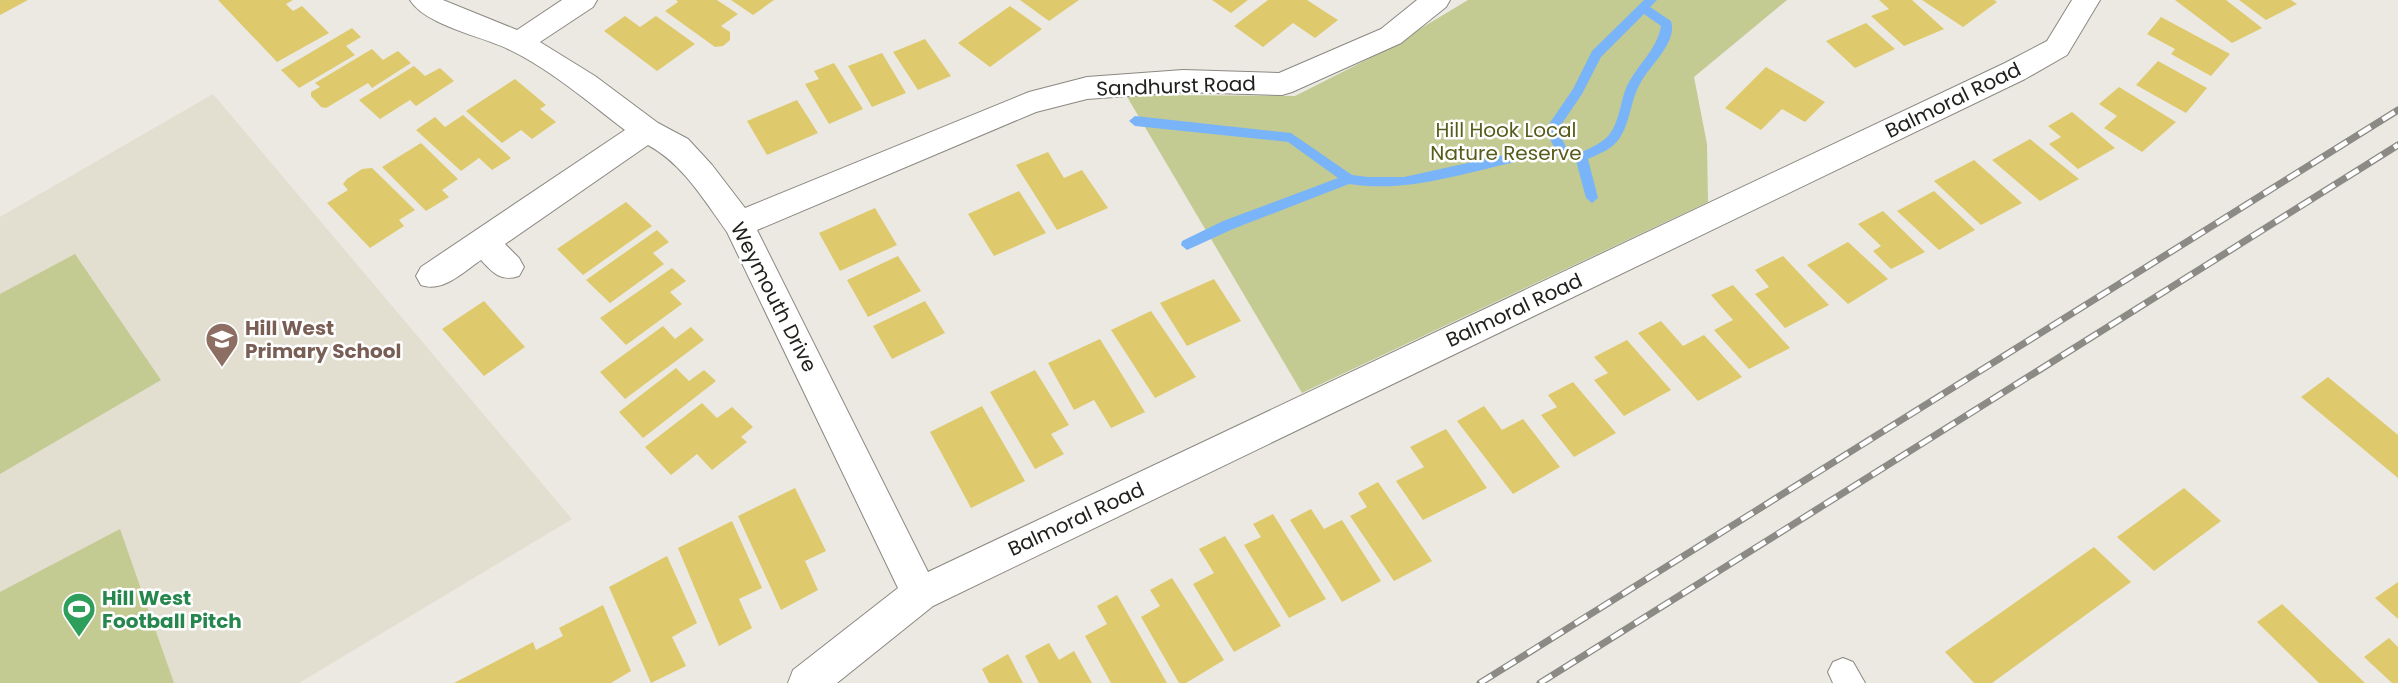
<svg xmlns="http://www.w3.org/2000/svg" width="2398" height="683" viewBox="0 0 2398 683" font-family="Poppins,sans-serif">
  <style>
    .built { fill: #e2dfd0 }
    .green { fill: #c3cb92 }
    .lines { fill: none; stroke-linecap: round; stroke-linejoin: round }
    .stream { fill: #7ab4f8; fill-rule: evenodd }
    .building { fill: #deca6d }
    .service-casing { stroke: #8a8881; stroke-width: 2 }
    .minor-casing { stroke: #8a8881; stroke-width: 2 }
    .service { fill: #fff; fill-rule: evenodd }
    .minor { fill: #fff; fill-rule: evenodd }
    .rail-casing { stroke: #8b8a85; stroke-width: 7 }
    .rail { stroke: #fff; stroke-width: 4.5; stroke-dasharray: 14; stroke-linecap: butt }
    .labels { text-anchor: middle; stroke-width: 5; stroke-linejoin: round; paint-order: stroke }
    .street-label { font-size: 20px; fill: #20201d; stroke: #fff }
    .park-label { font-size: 20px; fill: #575c1a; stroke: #fff }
    .education-label { font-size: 20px; font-weight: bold; fill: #785e54; stroke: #fff; text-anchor: start }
    .leisure-label { font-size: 20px; font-weight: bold; fill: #27864d; stroke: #fff; text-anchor: start }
  </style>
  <rect width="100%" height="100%" fill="#ebe9e2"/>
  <!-- built -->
  <polygon class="built" points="213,94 572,519 299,683 0,683 0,217"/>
  <!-- green -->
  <g class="green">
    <polygon points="1468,0 1787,0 1694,77 1707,144 1708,202 1302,393 1126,95 1295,96 1380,53"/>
    <polygon points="75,254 161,380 0,474 0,294"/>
    <polygon points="120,529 174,683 0,683 0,592"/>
  </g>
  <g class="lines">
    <!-- stream -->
    <path class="stream" d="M 1644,0 L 1657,0 L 1650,7 L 1671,21 C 1678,42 1650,65 1641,82 C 1630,100 1631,122 1619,139 C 1612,149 1599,154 1588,159 L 1598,198 L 1592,203 L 1586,198 L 1575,157 L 1577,154 C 1588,149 1601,144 1609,135 C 1620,121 1620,101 1627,86 C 1637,65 1657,50 1661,26 L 1644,14 L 1601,57 L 1582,94 L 1561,125 L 1560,135 L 1567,149 L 1565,152 C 1549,159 1533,158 1515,162 C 1461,174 1406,193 1349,184 L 1233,229 L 1187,250 L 1181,245 L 1182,241 L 1223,221 L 1338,178 L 1288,142 L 1135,126 L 1129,121 L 1135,116 L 1291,133 L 1352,175 L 1368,177 L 1404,177 L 1522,151 L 1554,147 L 1548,135 L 1549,124 L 1573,89 L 1592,51 Z"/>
  </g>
  <!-- building -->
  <g class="building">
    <polygon points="0,0 28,0 0,15"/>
    <polygon points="218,0 293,0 286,4 293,11 302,6 329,33 277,62"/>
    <polygon points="676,0 717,0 738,14 721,26 730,32 730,40 723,46 715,47 665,11 678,2"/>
    <polygon points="731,0 774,0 753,15"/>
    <polygon points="1020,0 1079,0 1049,21"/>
    <polygon points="1212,0 1248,0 1231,13"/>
    <polygon points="1268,0 1307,0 1338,20 1315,38 1293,23 1263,47 1234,26"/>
    <polygon points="1879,0 1912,0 1944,29 1904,46 1871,16 1889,9"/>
    <polygon points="1922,0 1994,0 1997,2 1963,27"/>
    <polygon points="2175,0 2226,0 2262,28 2232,43"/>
    <polygon points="2239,0 2291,0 2297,4 2266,20"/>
    <polygon points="1010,6 1042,29 990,67 958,43"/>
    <polygon points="625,16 640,27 656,16 695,44 657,71 604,31"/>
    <polygon points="2161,17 2230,54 2211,76 2171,54 2175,49 2147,34"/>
    <polygon points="1866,23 1895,49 1855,68 1826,41"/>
    <polygon points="352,28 361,37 346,46 355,55 299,88 281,70"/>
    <polygon points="925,39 951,76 918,90 893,52"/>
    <polygon points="372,49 383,60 398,51 411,63 372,88 368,83 326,108 321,107 311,96 311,92 320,87 315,83"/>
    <polygon points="882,53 906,93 872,107 848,66"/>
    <polygon points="2158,61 2207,88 2186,113 2136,85"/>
    <polygon points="834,63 863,109 829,124 805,84 819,79 814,71"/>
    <polygon points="414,66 425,76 440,68 454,81 416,106 410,100 380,119 359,100"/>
    <polygon points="1766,67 1825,102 1805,122 1782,109 1761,130 1725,108"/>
    <polygon points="515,79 546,105 540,109 556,122 532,139 521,130 502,143 466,111"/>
    <polygon points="2119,87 2176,122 2142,152 2104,128 2117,116 2099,104"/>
    <polygon points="797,100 818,133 767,155 747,121"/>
    <polygon points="2072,112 2115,148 2078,169 2049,144 2061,137 2048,126"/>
    <polygon points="463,115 511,158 492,170 479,158 461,171 416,130 435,117 445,127"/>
    <polygon points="2030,139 2079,179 2040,201 1992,160"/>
    <polygon points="421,143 458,179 442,190 449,197 426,211 382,167"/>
    <polygon points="1048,152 1064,178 1082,170 1108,208 1057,230 1016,165"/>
    <polygon points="1974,160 2022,203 1981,225 1934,181"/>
    <polygon points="372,168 415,210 399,220 404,226 370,248 327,203 348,190 343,184 347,179 362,169"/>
    <polygon points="1019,191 1046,233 994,256 968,214"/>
    <polygon points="1934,191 1975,230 1939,250 1897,211"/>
    <polygon points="626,202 652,226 583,275 557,249"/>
    <polygon points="875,208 897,245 840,271 819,233"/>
    <polygon points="1883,211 1925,252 1891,269 1873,251 1881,246 1858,224"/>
    <polygon points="657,230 669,242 653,253 664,264 610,303 586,280"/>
    <polygon points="1848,242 1888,279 1848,304 1807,265"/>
    <polygon points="898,256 921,291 868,317 847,280"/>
    <polygon points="1783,256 1829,305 1785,328 1755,294 1769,287 1755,270"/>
    <polygon points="672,268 686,281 670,292 682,304 626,345 600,318"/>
    <polygon points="1214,279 1241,321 1187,346 1160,303"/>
    <polygon points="1733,285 1790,348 1749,369 1714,330 1733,320 1711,295"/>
    <polygon points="484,301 525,347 484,376 442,329"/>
    <polygon points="925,301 945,333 892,359 873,326"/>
    <polygon points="1151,311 1196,377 1155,398 1111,330"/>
    <polygon points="1661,321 1683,346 1704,335 1742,377 1698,401 1638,333"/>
    <polygon points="663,326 675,339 691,327 704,340 625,399 600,372"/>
    <polygon points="1100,339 1145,412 1111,428 1094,400 1074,410 1048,363"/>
    <polygon points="1627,340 1671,390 1624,416 1594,380 1608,373 1594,357"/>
    <polygon points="676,368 689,381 704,370 716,381 643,438 619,412"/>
    <polygon points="1035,370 1069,425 1051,434 1064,454 1035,469 990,392"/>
    <polygon points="2328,377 2398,435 2398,478 2301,397"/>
    <polygon points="1573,382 1616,433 1574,457 1541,415 1557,407 1548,395"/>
    <polygon points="702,403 717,418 732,407 753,427 741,437 747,442 712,470 697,454 671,475 645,447"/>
    <polygon points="982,406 1025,481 971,508 930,432"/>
    <polygon points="1484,406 1502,430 1523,419 1560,467 1513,494 1457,421"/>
    <polygon points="1446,429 1487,488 1423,520 1396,481 1424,467 1410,447"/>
    <polygon points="1378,482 1432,561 1394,581 1350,516 1367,507 1358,493"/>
    <polygon points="795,488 826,551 805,561 818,590 781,610 738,516"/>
    <polygon points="2184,488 2221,521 2154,571 2117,537"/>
    <polygon points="1311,509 1324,529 1342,520 1381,581 1342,602 1290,520"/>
    <polygon points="1273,514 1326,599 1289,618 1244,545 1261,537 1253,524"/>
    <polygon points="732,521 762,588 739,599 752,628 719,646 678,548"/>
    <polygon points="1225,536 1281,626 1234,652 1193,584 1214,573 1199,549"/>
    <polygon points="2094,547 2131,582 1992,683 1974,683 1945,652"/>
    <polygon points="667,556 697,623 672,637 686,666 651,683 609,587"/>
    <polygon points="1172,578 1224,660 1186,683 1179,683 1141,617 1160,606 1150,590"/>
    <polygon points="2398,582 2398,619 2375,598"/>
    <polygon points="1117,595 1167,683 1111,683 1085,636 1107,624 1097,606"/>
    <polygon points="2282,604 2365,683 2319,683 2257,622"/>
    <polygon points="603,605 631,671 611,683 454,683 533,642 536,650 563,636 559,628"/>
    <polygon points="2389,638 2398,647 2398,683 2392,683 2364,657"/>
    <polygon points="1049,643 1059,660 1074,651 1092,683 1039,683 1025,656"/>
    <polygon points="1008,654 1023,683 989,683 982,669"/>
  </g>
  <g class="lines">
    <!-- service casing -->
    <g class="service-casing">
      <polygon id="service" points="1843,658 1853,662 1865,683 1833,683 1828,672 1833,662"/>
    </g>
    <!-- minor casing -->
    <g class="minor-casing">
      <path id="minor" d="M 410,0 L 443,0 L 517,30 L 562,0 L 597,0 L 593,7 L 540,42 L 595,76 L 658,123 L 688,139 L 712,165 L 745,208 L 1029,92 L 1087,77 L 1183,70 L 1279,73 L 1381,29 L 1417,0 L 1450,0 L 1446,7 L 1401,43 L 1292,92 L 1282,95 L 1183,92 L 1087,99 L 1036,112 L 757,230 L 928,572 L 2005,63 L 2047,41 L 2072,0 L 2100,0 L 2067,55 L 2025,79 L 933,606 L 837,683 L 788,683 L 793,670 L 898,588 L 727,232 C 704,200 683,164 648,145 L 505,244 L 519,258 L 524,267 L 519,276 C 501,282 493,273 481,260 C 463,272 443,293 421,285 L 416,276 L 421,267 L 625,130 C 588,102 550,69 508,49 C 481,36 425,25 410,0 Z"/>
    </g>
    <!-- service -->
    <use href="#service" class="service"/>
    <!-- minor -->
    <use href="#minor" class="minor"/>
    <!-- rail casing -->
    <g class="rail-casing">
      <g id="rail">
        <polyline points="1480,683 2398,110"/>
        <polyline points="1540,683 2398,145"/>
      </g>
    </g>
    <!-- rail -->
    <use href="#rail" class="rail"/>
  </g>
  <!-- icons -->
  <defs>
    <g id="school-pin" transform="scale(1.725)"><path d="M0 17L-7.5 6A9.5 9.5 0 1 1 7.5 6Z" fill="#8d6e63" stroke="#fff"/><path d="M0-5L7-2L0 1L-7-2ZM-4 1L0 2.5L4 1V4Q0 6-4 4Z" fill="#fff"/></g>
    <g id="stadium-pin" transform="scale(1.725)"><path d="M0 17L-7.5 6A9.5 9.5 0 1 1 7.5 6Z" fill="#2e9e5b" stroke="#fff"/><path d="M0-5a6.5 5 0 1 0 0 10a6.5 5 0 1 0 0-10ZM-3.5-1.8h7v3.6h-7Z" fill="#fff"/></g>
  </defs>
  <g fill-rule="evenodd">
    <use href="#school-pin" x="222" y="339"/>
    <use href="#stadium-pin" x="79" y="609"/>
  </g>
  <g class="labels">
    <!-- street labels -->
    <g class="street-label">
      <text transform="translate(1176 86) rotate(-2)" y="7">Sandhurst Road</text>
      <text transform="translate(1953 100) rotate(-26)" y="7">Balmoral Road</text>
      <text transform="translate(774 297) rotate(63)" y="7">Weymouth Drive</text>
      <text transform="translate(1514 310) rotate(-25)" y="7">Balmoral Road</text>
      <text transform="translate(1076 519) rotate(-25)" y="7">Balmoral Road</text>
    </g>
    <!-- park labels -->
    <g class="park-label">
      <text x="1506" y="137">Hill Hook Local<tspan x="1506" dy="23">Nature Reserve</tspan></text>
    </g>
    <!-- education labels -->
    <g class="education-label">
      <text x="245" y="335">Hill West<tspan x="245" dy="23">Primary School</tspan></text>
    </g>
    <!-- leisure labels -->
    <g class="leisure-label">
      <text x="102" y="605">Hill West<tspan x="102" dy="23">Football Pitch</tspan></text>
    </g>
  </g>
</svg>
